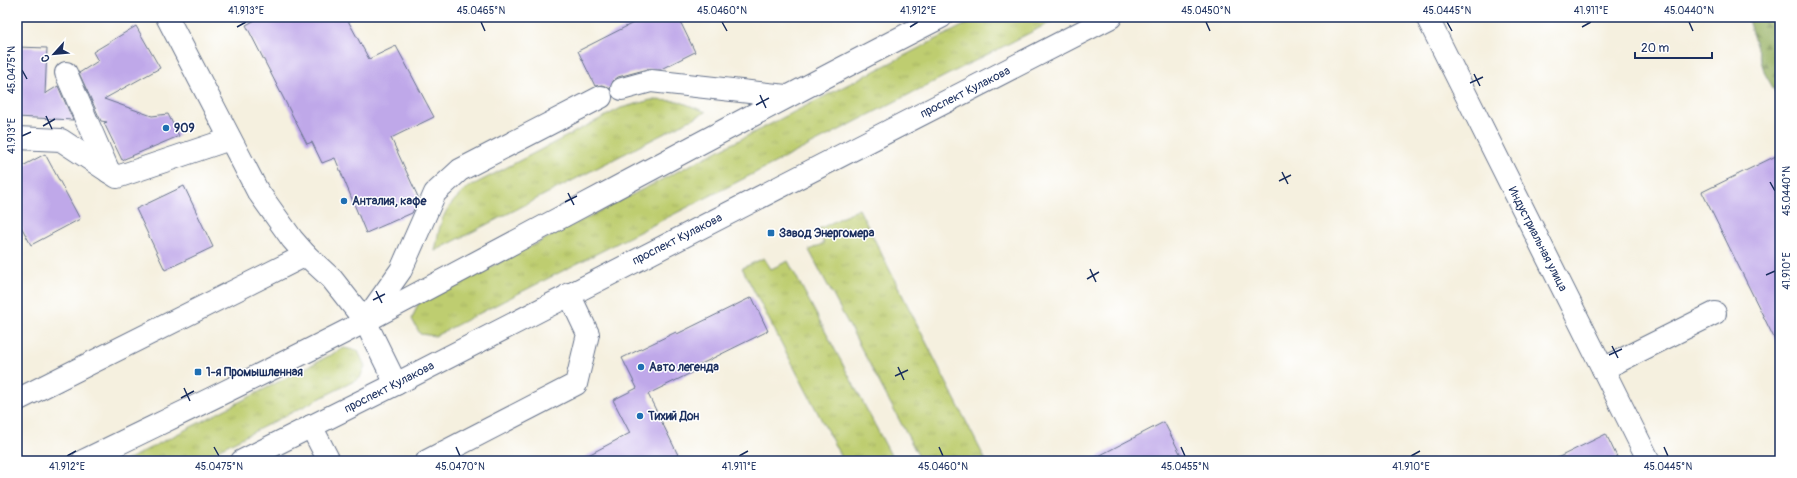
<svg xmlns="http://www.w3.org/2000/svg" width="1797" height="478" viewBox="0 0 1797 478" font-family="Pangolin,sans-serif">
  <style>
    .grass { fill: url(#grass-tufts); stroke: #6c7e67 }
    .forest { fill: url(#forest-firs); stroke: #587060 }
    .building { fill: #bfa8e9 }
    .lines { fill: none; stroke-linecap: round; stroke-linejoin: round }
    .minor-casing { stroke: #67738b; stroke-width: 24 }
    .major-casing { stroke: #67738b; stroke-width: 24 }
    .minor { stroke: #fff; stroke-width: 22 }
    .major { stroke: #fff; stroke-width: 22 }
    .ticks { fill: none; stroke: #1b2f5e; stroke-width: 1.5 }
    .poi-dot { fill: #1f6fb2; stroke: #fff; stroke-width: 1.5 }
    .labels { text-anchor: middle; stroke-width: 3; stroke-linejoin: round; paint-order: stroke }
    .street-label { font-size: 12px; fill: #1b2f5e; stroke: #fff }
    .poi-label { font-size: 12px; font-weight: bold; fill: #1b2f5e; stroke: #fff; text-anchor: start }
    .neatline { fill: none; stroke: #1b2f5e; stroke-width: 1.5 }
    .ticks-label { font-size: 10px; text-anchor: middle; fill: #1b2f5e }
  </style>
  <defs>
    <pattern id="grass-tufts" width="24" height="20" patternUnits="userSpaceOnUse"><rect width="24" height="20" fill="#becd70"/><path d="M3 7l-1-3M5 7V3M7 7l1-3M15 17l-1-3M17 17v-4M19 17l1-3" fill="none" stroke="#a3b063"/></pattern>
    <pattern id="forest-firs" width="22" height="20" patternUnits="userSpaceOnUse"><rect width="22" height="20" fill="#96b062"/><path d="M5 1l3.5 6h-7zM16 11l3.5 6h-7z" fill="#7a9054"/></pattern>
  </defs>
  <rect width="100%" height="100%" fill="#fff"/>
  <filter id="ink" filterUnits="userSpaceOnUse"><feTurbulence type="fractalNoise" baseFrequency=".025" numOctaves="2"/><feDisplacementMap in="SourceGraphic" scale="8" xChannelSelector="R" yChannelSelector="G"/><feConvolveMatrix kernelMatrix="1 2 1 2 8 2 1 2 1" color-interpolation-filters="sRGB"/></filter>
  <filter id="wash" filterUnits="userSpaceOnUse"><feTurbulence type="fractalNoise" baseFrequency=".012" numOctaves="4" result="noise"/><feDisplacementMap in="SourceGraphic" scale="16" xChannelSelector="R" yChannelSelector="G"/><feGaussianBlur stdDeviation="0.9" result="paint"/><feColorMatrix in="noise" values="0 0 0 0 0 0 0 0 0 0 0 0 0 0 0 0 0 1.4 0 .05"/><feComposite in="paint" operator="in"/></filter>
  <g filter="url(#wash)">
    <rect width="100%" height="100%" fill="#f5f0df"/>
    <!-- grass -->
    <g class="grass">
      <polygon points="980,17 1061,17 435,336 420,334 412,319 418,304"/>
      <path d="M 651,100 L 678,101 L 706,112 L 435,251 C 441,218 442,211 467,188 L 621,108 Z"/>
      <polygon points="859,209 986,461 921,461 809,250 824,243 817,230"/>
      <polygon points="764,258 771,269 788,261 894,461 843,461 742,268"/>
      <polygon points="344,348 358,351 365,366 360,378 196,461 125,461"/>
    </g>
    <!-- forest -->
    <polygon class="forest" points="1747,17 1780,17 1780,100 1765,74"/>
    <g id="blocks">
      <!-- building -->
      <g class="building">
        <polygon points="261,17 346,17 369,59 396,46 434,117 391,138 419,199 412,213 366,233 335,158 322,163 312,142 307,144 246,25"/>
        <polygon points="645,17 678,17 695,52 661,69 648,69 618,77 613,81 610,89 602,85 595,86 578,51"/>
        <polygon points="136,26 160,68 104,99 152,116 168,114 179,136 122,160 104,123 107,122 101,121 79,73 98,61 93,52"/>
        <polygon points="17,47 47,48 45,94 58,86 73,120 17,117"/>
        <polygon points="45,154 80,219 31,245 17,219 17,169"/>
        <polygon points="1780,154 1780,350 1702,192"/>
        <polygon points="184,186 213,247 165,270 136,209"/>
        <polygon points="752,297 768,331 693,368 695,371 648,394 681,461 577,461 630,433 613,400 637,388 622,358 676,332 677,334"/>
        <polygon points="1164,422 1184,461 1089,461"/>
        <polygon points="1606,434 1619,461 1551,461"/>
      </g>
    </g>
  </g>
  <g filter="url(#ink)">
    <use href="#blocks" fill-opacity="0" stroke="#67738b" stroke-width="1"/>
    <g class="lines">
      <!-- minor casing -->
      <g class="minor-casing">
        <g id="minor">
          <polyline points="167,17 257,190 292,239 306,255 332,279 365,321 396,384"/>
          <polyline points="1427,17 1649,461"/>
          <polyline points="66,73 109,172"/>
          <polyline points="622,89 651,81 786,96"/>
          <polyline points="17,138 61,140 117,177 230,139"/>
          <polyline points="365,321 401,270 435,193 460,170 601,97"/>
          <polyline points="1603,369 1715,313"/>
          <polyline points="17,400 306,255"/>
          <polyline points="311,426 329,461"/>
          <polyline points="427,461 576,384 588,334 569,294"/>
        </g>
      </g>
      <!-- major casing -->
      <g class="major-casing">
        <g id="major">
          <path d="M 83,461 C 177,415 272,370 366,321 C 558,220 747,116 941,17"/>
          <polyline points="242,461 396,384 1111,17"/>
        </g>
      </g>
      <!-- minor -->
      <use href="#minor" class="minor"/>
      <!-- major -->
      <use href="#major" class="major"/>
    </g>
  </g>
  <!-- ticks -->
  <path class="ticks" d="M 481,22 L 485,31M 722,22 L 727,31M 1206,22 L 1210,31M 1447,22 L 1452,31M 1689,22 L 1693,31M 237,27 L 246,22M 910,27 L 918,22M 1582,27 L 1591,22M 22,70 L 27,79M 1474,74 L 1480,86M 1470,83 L 1483,77M 760,95 L 766,108M 756,105 L 769,98M 46,116 L 52,129M 43,126 L 55,119M 22,136 L 31,132M 1282,172 L 1288,184M 1279,181 L 1291,175M 1770,182 L 1775,191M 568,193 L 574,205M 565,202 L 577,196M 1090,269 L 1096,282M 1766,275 L 1775,271M 1087,279 L 1099,272M 376,291 L 382,303M 373,300 L 385,294M 1612,346 L 1618,358M 1609,355 L 1622,349M 898,367 L 904,380M 895,376 L 908,370M 184,388 L 190,401M 181,398 L 194,391M 214,447 L 219,456M 456,447 L 460,456M 939,447 L 943,456M 1181,447 L 1185,456M 1664,447 L 1668,456M 67,456 L 76,451M 739,456 L 748,451M 1411,456 L 1420,451"/>
  <!-- markers -->
  <g class="poi-dot">
    <circle cx="166" cy="128" r="4"/>
    <circle cx="344" cy="201" r="4"/>
    <rect x="767" y="229" width="8" height="8" rx="2"/>
    <circle cx="641" cy="367" r="4"/>
    <rect x="194" y="368" width="8" height="8" rx="2"/>
    <circle cx="640" cy="416" r="4"/>
  </g>
  <g class="labels">
    <!-- street labels -->
    <g class="street-label">
      <text transform="translate(965 92) rotate(-27)" y="4">проспект Кулакова</text>
      <text transform="translate(677 239) rotate(-27)" y="4">проспект Кулакова</text>
      <text transform="translate(1538 239) rotate(63)" y="4">Индустриальная улица</text>
      <text transform="translate(389 387) rotate(-27)" y="4">проспект Кулакова</text>
    </g>
    <!-- poi labels -->
    <g class="poi-label">
      <text x="174" y="132">909</text>
      <text x="352" y="205">Анталия, кафе</text>
      <text x="779" y="237">Завод Энергомера</text>
      <text x="649" y="371">Авто легенда</text>
      <text x="206" y="376">1-я Промышленная</text>
      <text x="648" y="420">Тихий Дон</text>
    </g>
  </g>
  <!-- margin -->
  <rect width="1797" height="478" fill="none" stroke="#fff" stroke-width="44"/>
  <!-- north arrow -->
  <g transform="translate(54 54) rotate(243)" stroke="#ffffff" stroke-width="3" paint-order="stroke">
  <path d="M0-3L7 15L0 10L-7 15Z" fill="#1b2f5e"/>
  <text y="-6" font-size="11" font-weight="bold" text-anchor="middle" fill="#1b2f5e">С</text>
  </g>
  <!-- scale -->
  <path d="M1635 52v6h77v-6" fill="none" stroke="#1b2f5e" stroke-width="2"/>
  <text x="1641" y="52" font-size="12" fill="#1b2f5e" stroke="#ffffff" stroke-width="3" paint-order="stroke">20 m</text>
  <rect x="22" y="22" width="1753" height="434" class="neatline"/>
  <g class="ticks-label">
    <text x="246" y="14">41.913°E</text>
    <text x="481" y="14">45.0465°N</text>
    <text x="722" y="14">45.0460°N</text>
    <text x="918" y="14">41.912°E</text>
    <text x="1206" y="14">45.0450°N</text>
    <text x="1447" y="14">45.0445°N</text>
    <text x="1591" y="14">41.911°E</text>
    <text x="1689" y="14">45.0440°N</text>
    <text transform="translate(11 70) rotate(-90)" y="4">45.0475°N</text>
    <text transform="translate(11 136) rotate(-90)" y="4">41.913°E</text>
    <text transform="translate(1786 191) rotate(-90)" y="4">45.0440°N</text>
    <text transform="translate(1786 271) rotate(-90)" y="4">41.910°E</text>
    <text x="67" y="470">41.912°E</text>
    <text x="219" y="470">45.0475°N</text>
    <text x="460" y="470">45.0470°N</text>
    <text x="739" y="470">41.911°E</text>
    <text x="943" y="470">45.0460°N</text>
    <text x="1185" y="470">45.0455°N</text>
    <text x="1411" y="470">41.910°E</text>
    <text x="1668" y="470">45.0445°N</text>
  </g>
</svg>
